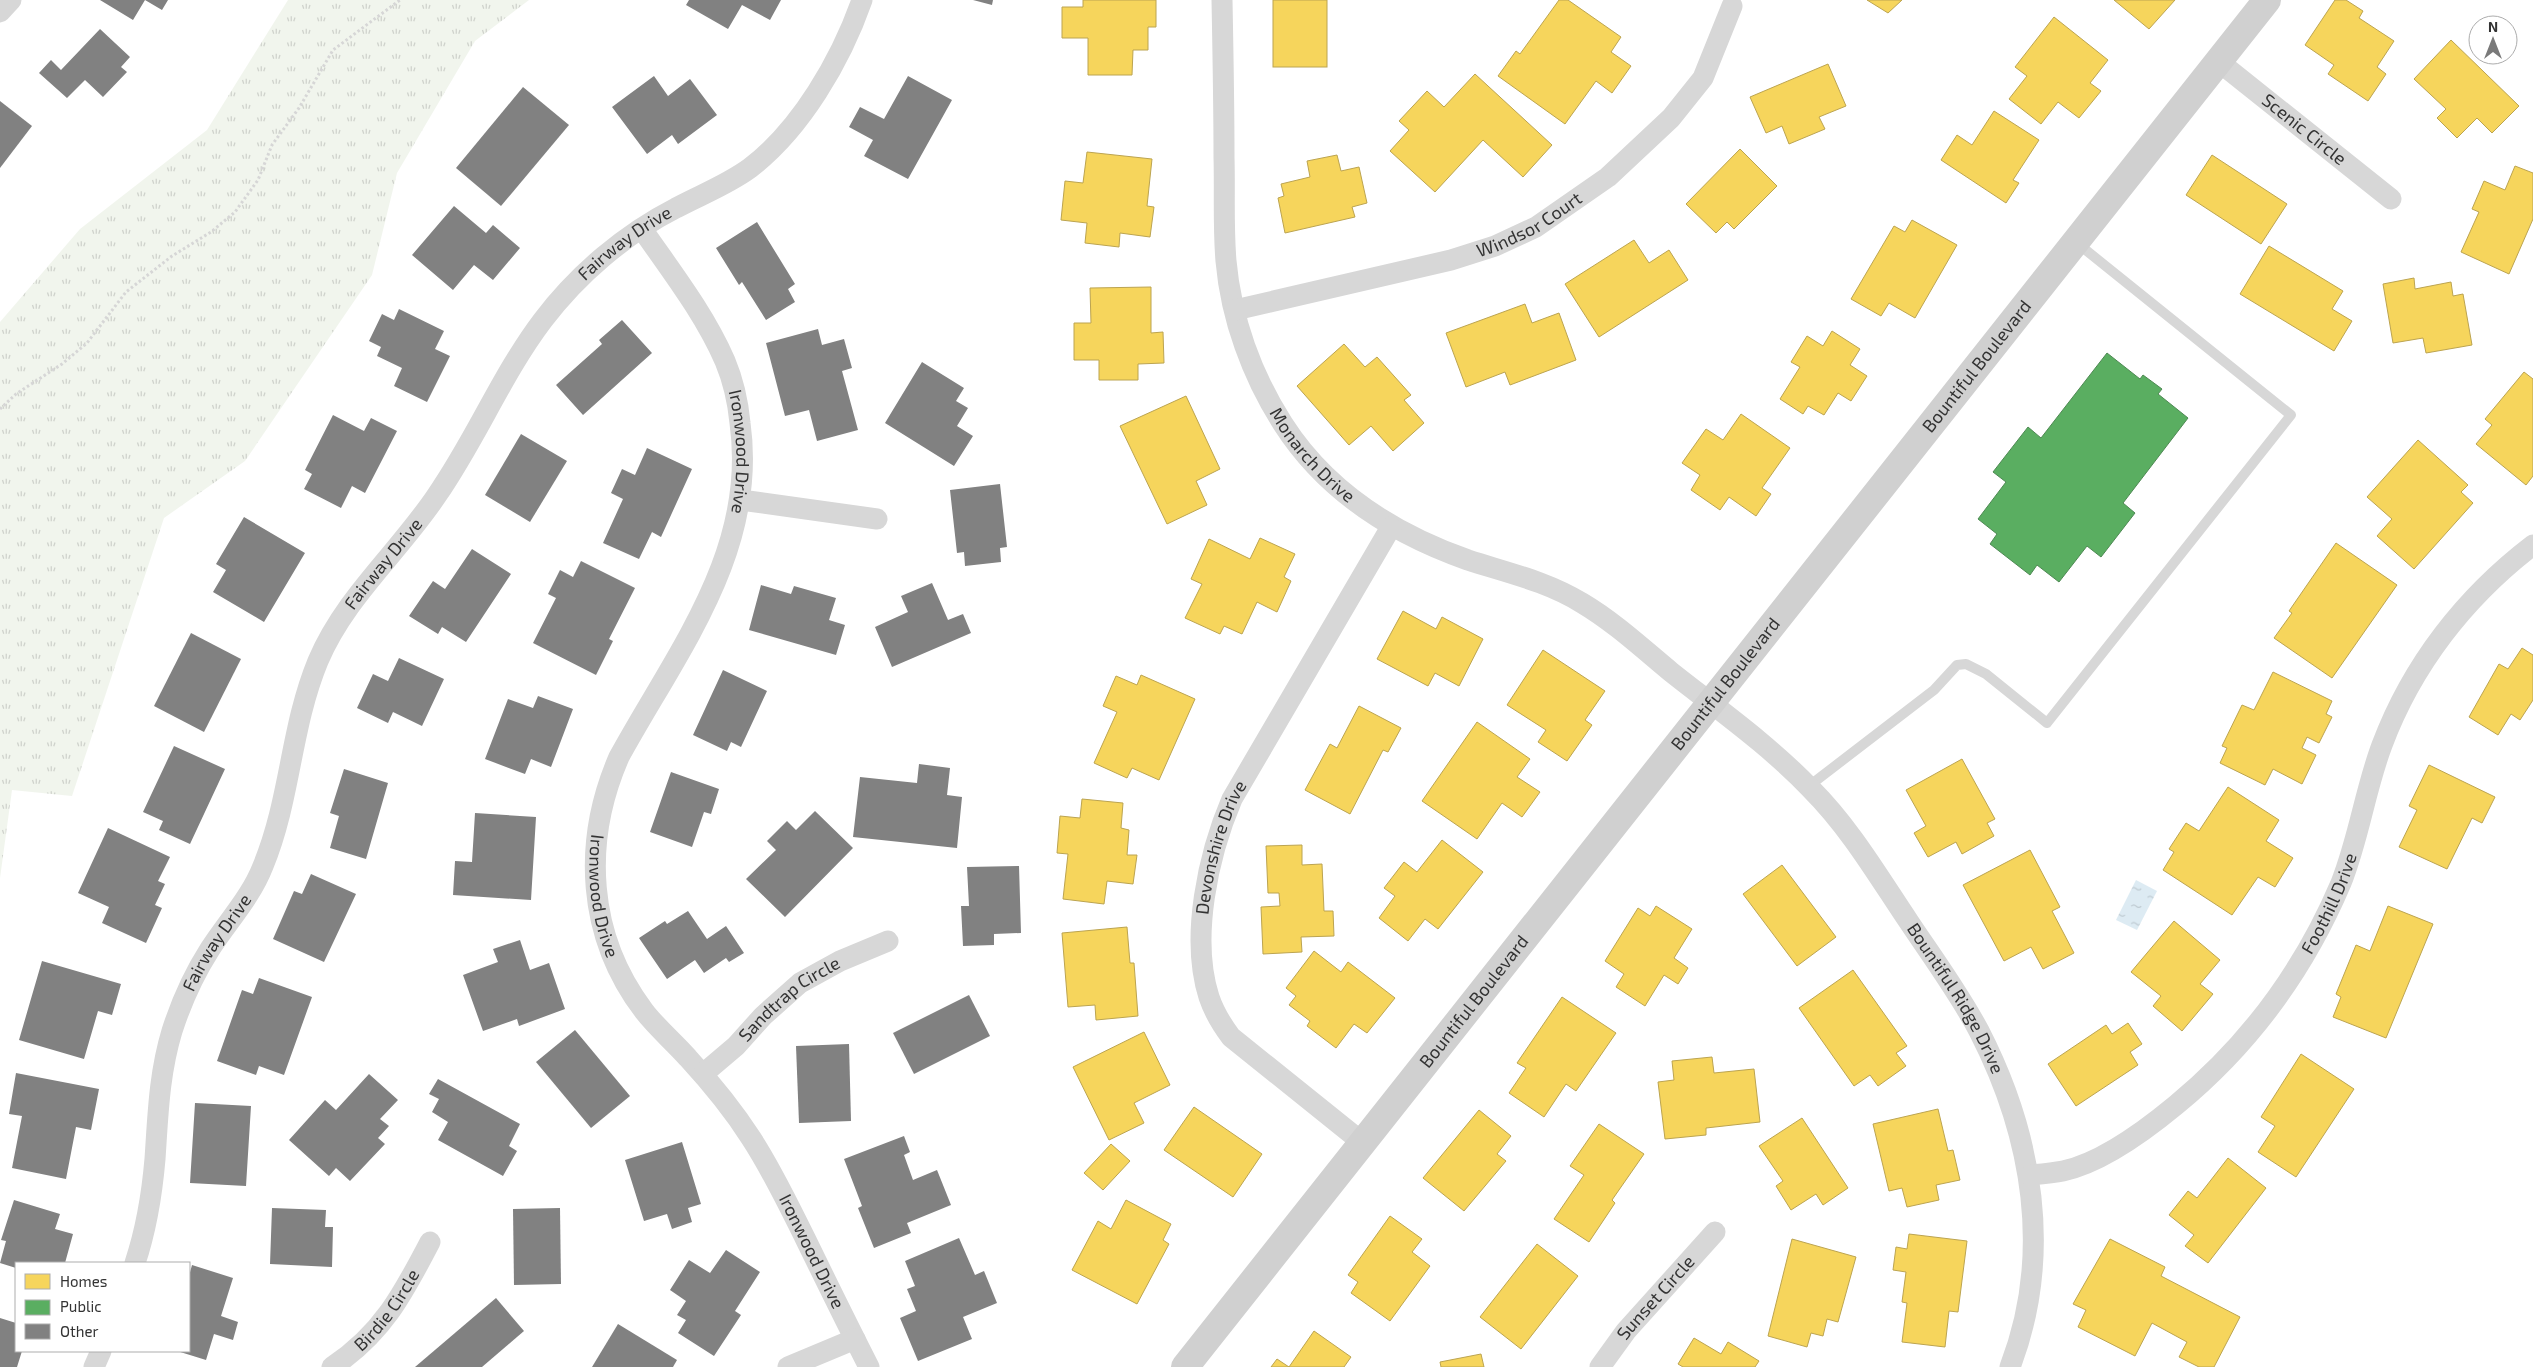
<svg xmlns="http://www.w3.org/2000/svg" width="2533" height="1367" viewBox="0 0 2533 1367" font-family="'Exo 2',sans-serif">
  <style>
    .grass { fill: url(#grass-tufts) }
    .water { fill: url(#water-ripples) }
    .homes { fill: #f6d55c; stroke: #bca450 }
    .public { fill: #5aae61; stroke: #4e8953 }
    .building { fill: #818181 }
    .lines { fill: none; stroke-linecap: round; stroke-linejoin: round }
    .path { stroke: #d6d6d6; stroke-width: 3; stroke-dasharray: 2.5 2.5; stroke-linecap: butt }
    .service { stroke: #d7d7d7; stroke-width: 10 }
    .minor { stroke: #d7d7d7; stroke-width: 21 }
    .secondary { stroke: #d0d0d0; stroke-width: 28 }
    .labels { text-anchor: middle; stroke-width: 5; stroke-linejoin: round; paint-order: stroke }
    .street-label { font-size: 18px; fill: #333; stroke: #fff }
  </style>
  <defs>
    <pattern id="grass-tufts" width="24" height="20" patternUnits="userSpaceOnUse" patternTransform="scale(1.25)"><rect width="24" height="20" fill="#f1f5ed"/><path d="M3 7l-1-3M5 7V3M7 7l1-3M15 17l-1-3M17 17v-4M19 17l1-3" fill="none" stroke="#cfd2cc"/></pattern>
    <pattern id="water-ripples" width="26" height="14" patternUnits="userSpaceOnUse" patternTransform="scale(1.25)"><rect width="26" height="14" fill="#ddebf3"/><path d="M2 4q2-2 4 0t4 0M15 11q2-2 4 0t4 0" fill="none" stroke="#becad1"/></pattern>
  </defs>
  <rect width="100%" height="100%" fill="#fff"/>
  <!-- grass -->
  <polygon class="grass" points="288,0 529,0 475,41 397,173 372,275 245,461 164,518 72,796 12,790 0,878 0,322 80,229 207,130"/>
  <!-- water -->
  <polygon class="water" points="2136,880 2157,891 2137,930 2116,920"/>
  <!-- homes -->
  <g class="homes">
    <polygon points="1083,0 1156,0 1156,27 1148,27 1148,50 1133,50 1132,75 1088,75 1088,38 1062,38 1062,7 1083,7"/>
    <rect x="1273" y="0" width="54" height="67"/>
    <polygon points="1559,0 1568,0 1621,37 1611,52 1631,66 1612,93 1596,81 1565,124 1498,76 1516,51 1520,54"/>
    <polygon points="1867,0 1902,0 1888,13"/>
    <polygon points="2114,0 2175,0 2149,29"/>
    <polygon points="2335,0 2346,0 2363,11 2359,18 2394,41 2377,67 2386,74 2368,101 2328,74 2334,65 2305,45"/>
    <polygon points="2054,17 2108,60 2090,83 2101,91 2079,118 2058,102 2041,124 2009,99 2027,76 2015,67"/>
    <polygon points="2451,40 2519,106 2492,133 2477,118 2457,138 2437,118 2446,109 2414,79"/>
    <polygon points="1828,64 1846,106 1819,117 1825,129 1789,144 1782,126 1766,133 1750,97"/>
    <polygon points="1475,74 1552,145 1523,177 1483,140 1435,192 1390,151 1409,130 1399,121 1427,91 1444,107"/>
    <polygon points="1994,111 2039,140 2013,180 2019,183 2006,203 1941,160 1957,135 1972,145"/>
    <polygon points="1740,149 1777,186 1734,229 1727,222 1716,233 1686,204"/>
    <polygon points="1087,152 1152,159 1147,206 1154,207 1150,237 1120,233 1119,247 1085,243 1087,223 1061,220 1065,181 1083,183"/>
    <polygon points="1337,155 1341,171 1359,167 1367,203 1352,207 1355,217 1285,233 1278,198 1284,196 1281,184 1310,177 1307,161"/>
    <polygon points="2212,155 2287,204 2261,244 2186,195"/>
    <polygon points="2515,166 2533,173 2533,219 2509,274 2461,252 2479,212 2472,209 2484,181 2505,190"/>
    <polygon points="1912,220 1957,245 1915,318 1889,303 1881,316 1851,299 1894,226 1905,232"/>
    <polygon points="1634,240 1649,263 1669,250 1688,280 1599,337 1565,284"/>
    <polygon points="2269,246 2343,291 2332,309 2352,321 2334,351 2240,294"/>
    <polygon points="2414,278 2415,289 2451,282 2453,296 2463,294 2472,345 2426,353 2423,338 2393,343 2383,284"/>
    <polygon points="1151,287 1151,333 1163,332 1164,363 1138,364 1138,380 1099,380 1099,360 1074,360 1074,323 1091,323 1090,288"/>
    <polygon points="1525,304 1532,323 1559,313 1576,360 1510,385 1505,372 1466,387 1446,333"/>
    <polygon points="1832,331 1860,349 1850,365 1867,376 1851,401 1838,393 1824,415 1808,406 1803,414 1780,399 1800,367 1791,362 1807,336 1823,346"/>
    <polygon points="1344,344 1365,367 1377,357 1411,395 1404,400 1424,423 1393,451 1371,426 1349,445 1297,386"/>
    <polygon points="2524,372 2533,379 2533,476 2526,485 2476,444 2492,425 2485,419"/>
    <polygon points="1186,396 1220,469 1196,481 1207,505 1167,524 1120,426"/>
    <polygon points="1741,414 1790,448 1762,488 1771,494 1756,516 1729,497 1720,510 1691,490 1700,475 1682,463 1706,429 1723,440"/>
    <polygon points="2418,440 2468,485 2461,492 2473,503 2414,569 2377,536 2392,519 2367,497"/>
    <polygon points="1260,538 1295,554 1284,577 1291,581 1277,612 1257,602 1242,634 1224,626 1220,634 1185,618 1202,584 1191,579 1209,539 1250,559"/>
    <polygon points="2336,543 2397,585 2332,678 2274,638 2292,613 2289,611"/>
    <polygon points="1403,611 1436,629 1442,617 1483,639 1459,686 1435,673 1428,686 1377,659"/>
    <polygon points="2522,648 2533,655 2533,700 2520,720 2511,714 2498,735 2469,717 2499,664 2508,669"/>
    <polygon points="1543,650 1605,691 1585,720 1592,725 1567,761 1538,742 1546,730 1507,705"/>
    <polygon points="2273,672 2332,701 2326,714 2332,717 2319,743 2307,737 2302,748 2316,755 2302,784 2273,769 2265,785 2220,763 2227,748 2222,746 2242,705 2254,710"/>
    <polygon points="1141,675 1195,699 1159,780 1132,768 1127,778 1094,763 1117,712 1103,706 1116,676 1137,685"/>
    <polygon points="1359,706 1401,728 1388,752 1383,750 1350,814 1305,790 1330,744 1337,748"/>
    <polygon points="1477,722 1530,759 1517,777 1540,792 1522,817 1502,803 1477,839 1422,801"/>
    <polygon points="1962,759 1995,819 1987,823 1994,836 1962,854 1956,842 1928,857 1914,833 1926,826 1906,790"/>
    <polygon points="2429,765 2495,797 2482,823 2472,818 2447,869 2399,847 2417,810 2409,806"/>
    <polygon points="2228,787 2279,820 2266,841 2293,858 2275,887 2258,877 2232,915 2163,870 2174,852 2169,849 2186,823 2199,831"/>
    <polygon points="1082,799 1123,803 1121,828 1129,830 1127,855 1137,855 1133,884 1107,881 1104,904 1063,899 1068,854 1057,853 1060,816 1080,818"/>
    <polygon points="1442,840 1483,872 1438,929 1425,919 1408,941 1379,918 1395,896 1384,888 1404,862 1417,872"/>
    <polygon points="1302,845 1302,865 1322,864 1324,911 1333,911 1334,936 1301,937 1302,952 1263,954 1261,907 1280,906 1279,893 1268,893 1266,846"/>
    <polygon points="2030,850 2060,907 2052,911 2074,953 2043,969 2031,947 2004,961 1963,885"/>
    <polygon points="1782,865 1836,937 1797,966 1743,894"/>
    <polygon points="1656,906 1692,929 1674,958 1688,968 1678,984 1664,975 1645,1006 1616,987 1624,974 1605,961 1638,908 1650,916"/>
    <polygon points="2388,906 2433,924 2386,1038 2333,1017 2341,997 2336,994 2356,945 2370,951"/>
    <polygon points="2174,921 2220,960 2200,984 2213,994 2182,1031 2153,1006 2161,996 2131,972"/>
    <polygon points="1127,927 1130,963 1134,963 1138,1016 1096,1020 1095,1005 1068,1007 1062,933"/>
    <polygon points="1314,951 1341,972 1348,962 1395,998 1367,1033 1354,1024 1336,1048 1307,1026 1310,1021 1289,1005 1296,996 1286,988"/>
    <polygon points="1853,970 1907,1046 1896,1053 1906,1066 1878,1086 1870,1075 1854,1086 1799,1008"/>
    <polygon points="1562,997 1616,1033 1576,1091 1566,1084 1544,1117 1509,1093 1526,1068 1517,1063"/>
    <polygon points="2128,1023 2142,1044 2130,1052 2138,1065 2076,1106 2048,1064 2106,1025 2112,1034"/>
    <polygon points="1144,1032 1170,1085 1134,1103 1144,1123 1109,1140 1073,1067"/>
    <polygon points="2301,1054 2354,1089 2296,1177 2258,1152 2275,1126 2261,1117"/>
    <polygon points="1712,1057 1714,1073 1754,1069 1760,1122 1706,1128 1706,1135 1665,1139 1658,1082 1674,1080 1672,1061"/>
    <polygon points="1194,1107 1262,1154 1233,1197 1164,1150"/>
    <polygon points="1938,1109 1948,1151 1953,1150 1960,1180 1936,1185 1939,1200 1907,1207 1902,1188 1889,1191 1873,1124"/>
    <polygon points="1479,1110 1511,1136 1497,1154 1506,1161 1464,1211 1423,1178"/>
    <polygon points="1802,1118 1848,1188 1823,1205 1816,1194 1791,1210 1776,1186 1783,1181 1759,1146"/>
    <polygon points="1599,1124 1644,1154 1612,1200 1615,1203 1589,1242 1554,1219 1584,1175 1570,1166"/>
    <polygon points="1111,1144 1130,1161 1103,1190 1084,1173"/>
    <polygon points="2228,1158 2266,1188 2208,1263 2185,1246 2194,1235 2169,1215 2188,1191 2197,1198"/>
    <polygon points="1126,1200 1171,1224 1163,1240 1169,1244 1137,1304 1072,1270 1098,1221 1111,1229"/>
    <polygon points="1390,1216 1422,1239 1412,1252 1430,1266 1390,1321 1351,1293 1358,1282 1348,1275"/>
    <polygon points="1909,1234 1967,1241 1958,1312 1949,1311 1945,1347 1902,1342 1907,1303 1902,1302 1906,1272 1893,1270 1896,1247 1907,1249"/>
    <polygon points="1792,1239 1856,1257 1838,1322 1827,1319 1823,1336 1811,1333 1807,1347 1768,1336"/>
    <polygon points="2110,1239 2165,1267 2161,1276 2240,1317 2214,1367 2199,1367 2179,1357 2187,1342 2152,1323 2135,1356 2078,1327 2086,1310 2073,1304"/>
    <polygon points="1537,1244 1578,1276 1521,1349 1480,1317"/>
    <polygon points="1314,1331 1351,1357 1344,1367 1271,1367 1277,1359 1289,1367"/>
    <polygon points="1694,1338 1721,1354 1728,1342 1759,1361 1755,1367 1683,1367 1678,1364"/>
    <polygon points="1481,1354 1484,1367 1441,1367 1440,1362"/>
  </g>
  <!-- public -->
  <polygon class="public" points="2107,353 2140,379 2143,375 2162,389 2158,394 2188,418 2123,503 2135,513 2101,557 2087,546 2059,582 2037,565 2030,575 1990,544 1997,534 1978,519 2006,482 1993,472 2028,427 2041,438"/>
  <!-- building -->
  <g class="building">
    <polygon points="100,0 168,0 162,10 145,0 133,20"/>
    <polygon points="689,0 781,0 770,20 742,5 728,29 686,5"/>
    <polygon points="973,0 993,0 992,5"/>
    <polygon points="100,29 130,57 121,67 127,72 103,97 85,80 67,98 39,73 51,60 61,70"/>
    <polygon points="654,76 668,96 690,79 717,115 678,144 672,135 647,154 612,107"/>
    <polygon points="908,76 952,100 908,179 864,156 873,140 849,127 860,107 884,119"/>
    <polygon points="523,87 569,125 501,206 456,168"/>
    <polygon points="0,101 32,126 0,168"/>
    <polygon points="454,206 486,233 493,225 520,248 493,280 474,265 453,290 412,255"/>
    <polygon points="757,222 795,284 788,289 795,302 766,320 742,282 739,285 716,248"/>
    <polygon points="399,309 444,331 435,349 450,356 427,402 394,386 402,368 377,356 381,347 369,341 382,314 394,320"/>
    <polygon points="622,320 652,353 583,415 556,385 602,344 599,340"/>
    <polygon points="818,329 822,345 844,339 852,368 842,371 858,430 817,441 809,410 785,416 766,343"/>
    <polygon points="922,362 964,388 956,401 968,408 957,426 973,436 954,466 885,423"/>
    <polygon points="333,415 364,431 371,418 397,431 365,493 352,486 341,508 304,489 312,474 305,470"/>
    <polygon points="521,434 567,461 530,522 485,495"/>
    <polygon points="647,448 692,469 661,537 652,532 639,559 603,543 623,499 611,493 622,469 635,475"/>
    <polygon points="1000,484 1007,547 1000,548 1001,562 965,566 964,552 957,553 950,490"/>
    <polygon points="244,517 305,553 264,622 213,592 226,570 216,564"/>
    <polygon points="472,549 511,574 466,642 442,627 438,634 409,616 433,581 445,589"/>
    <polygon points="581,561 635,588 609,639 613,641 596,675 533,643 556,598 548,594 560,570 573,577"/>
    <polygon points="932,583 948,620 963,614 971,633 892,667 875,627 908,612 901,596"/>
    <polygon points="761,585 791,594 794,586 836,598 829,620 845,625 836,655 749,630"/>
    <polygon points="191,633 241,659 204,732 154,706"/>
    <polygon points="399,658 444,679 422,726 393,712 388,723 357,708 373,674 388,681"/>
    <polygon points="723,670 767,691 741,747 731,742 727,751 693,735"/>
    <polygon points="538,696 573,709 551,767 531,759 525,774 485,759 508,699 533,708"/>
    <polygon points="174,746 225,769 190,844 159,830 163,821 143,812"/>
    <polygon points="919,764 950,768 947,795 962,797 957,848 853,837 860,777 917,783"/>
    <polygon points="344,769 388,783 366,859 330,848 339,816 330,813"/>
    <polygon points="671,772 719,789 711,814 704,812 692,847 650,832"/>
    <polygon points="815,811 853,848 785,917 746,879 776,850 767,841 787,821 796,830"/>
    <polygon points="475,813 536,817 531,900 453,895 455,861 472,862"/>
    <polygon points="108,828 170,857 158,881 165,884 155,905 162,908 146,943 102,923 109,907 78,893"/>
    <polygon points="1019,866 1021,933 994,934 994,945 963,946 961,906 969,906 967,867"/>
    <polygon points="311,874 356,894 324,962 273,939 294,891 302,894"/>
    <polygon points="688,911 707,939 726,926 744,953 729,962 726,958 704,973 695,960 667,979 639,938 665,921 667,924"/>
    <polygon points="520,940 530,970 549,963 565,1009 519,1026 517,1019 483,1031 463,975 498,962 493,949"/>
    <polygon points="42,961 121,984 112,1015 98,1011 84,1059 19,1040"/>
    <polygon points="259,978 312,997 284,1075 259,1066 256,1075 217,1061 242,990 253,994"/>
    <polygon points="969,995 990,1036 914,1074 893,1033"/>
    <polygon points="575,1030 630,1096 591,1128 536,1062"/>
    <polygon points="849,1044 851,1121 799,1123 796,1046"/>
    <polygon points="16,1073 99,1089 91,1130 76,1127 66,1179 12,1168 22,1116 9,1114"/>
    <polygon points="369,1074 398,1100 380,1119 389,1126 378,1138 385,1144 350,1181 336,1168 329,1176 289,1140 325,1100 336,1110"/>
    <polygon points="438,1079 520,1124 509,1146 517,1151 503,1176 438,1140 448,1122 432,1112 439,1099 429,1094"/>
    <polygon points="195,1103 251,1106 246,1186 190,1183"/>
    <polygon points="904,1136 910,1152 904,1155 913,1180 937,1170 951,1205 907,1223 911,1233 874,1248 858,1208 862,1206 844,1159"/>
    <polygon points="682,1142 701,1204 688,1208 692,1222 672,1229 667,1214 644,1221 625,1160"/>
    <polygon points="14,1200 60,1214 55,1229 73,1234 65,1263 16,1263 16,1268 0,1263 6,1241 1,1240"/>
    <polygon points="272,1208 326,1210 325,1227 333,1227 332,1267 270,1264"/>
    <polygon points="560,1208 561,1284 514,1285 513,1209"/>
    <polygon points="959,1238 975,1275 984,1271 997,1303 963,1317 972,1339 918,1361 900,1318 916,1311 907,1289 915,1286 905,1261"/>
    <polygon points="726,1250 760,1272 735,1311 741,1315 714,1356 678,1333 686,1320 677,1315 686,1301 670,1290 689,1260 710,1273"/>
    <polygon points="192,1265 233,1278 221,1316 238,1322 233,1340 214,1334 206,1360 177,1351 189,1351 189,1276"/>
    <polygon points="496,1298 524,1331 482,1367 415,1367"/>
    <polygon points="0,1318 16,1323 16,1351 22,1351 17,1367 0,1367"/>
    <polygon points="618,1324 677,1360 673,1367 592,1367"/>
  </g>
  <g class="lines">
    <!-- path -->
    <polyline class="path" points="0,409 16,394 62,364 87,343 126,292 172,256 211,232 235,212 258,180 272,145 299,108 333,50 400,0"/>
    <!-- service -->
    <polyline class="service" points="1809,786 1934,690 1957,665 1966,664 1986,674 2047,723 2291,415 2077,243"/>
    <!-- minor -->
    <g class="minor">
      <path id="s1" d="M 1222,0 C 1223,52 1224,104 1224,157 C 1225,191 1223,226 1226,261 C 1231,318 1252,376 1283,424 C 1326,491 1394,534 1468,560 C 1508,573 1546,581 1582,603 C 1614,622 1642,648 1671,672 C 1719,710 1769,745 1811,789 C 1850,828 1878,876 1909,922 C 1933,958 1959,993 1979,1031 C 2033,1136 2053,1255 2010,1367"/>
      <polyline points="0,12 11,0"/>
      <path id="s2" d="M 2218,61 L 2391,199"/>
      <path id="s3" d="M 642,229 C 671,271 704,313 725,361 C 733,380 738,402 740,423 C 758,551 677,651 619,757 C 582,842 587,936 644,1011 C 657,1028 674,1042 688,1058 C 711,1083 733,1110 751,1138 C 772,1170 788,1204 805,1238 C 826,1281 847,1324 869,1367"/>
      <path id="s4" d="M 1235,310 L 1451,260 L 1495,246 L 1536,227 L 1608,177 L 1671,118 L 1703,78 L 1732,6"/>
      <polyline points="741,500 877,519"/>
      <path id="s5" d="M 703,1074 L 736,1046 L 763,1016 L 800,983 L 840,961 L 888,941"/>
      <path id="s6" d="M 1363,1143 L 1231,1037 C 1222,1025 1214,1012 1209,997 C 1190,938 1208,855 1232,799 L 1391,527"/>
      <path id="s7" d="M 2030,1175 C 2041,1174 2053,1173 2063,1171 C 2101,1163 2147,1129 2176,1105 C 2249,1045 2304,970 2341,883 C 2359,838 2365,790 2382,745 C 2412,665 2465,597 2533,545"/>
      <path id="s8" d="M 135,1263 C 146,1230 152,1194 155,1159 C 158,1115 159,1074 172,1031 C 181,1003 194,974 210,949 C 228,921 251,897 263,866 C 291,798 290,729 318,661 C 345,597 399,552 437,495 C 476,439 502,374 543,320 C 578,274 625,234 676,208 C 700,195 727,185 750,168 C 801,129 841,60 862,0"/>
      <polyline points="94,1367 101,1351"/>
      <path id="s9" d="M 332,1367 C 382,1334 403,1294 430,1242"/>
      <polyline points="788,1367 855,1339"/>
      <path id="s10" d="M 1600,1367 L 1626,1331 L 1715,1232"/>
    </g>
    <!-- secondary -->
    <path class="secondary" id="s11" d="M 1185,1367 L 2267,0"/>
  </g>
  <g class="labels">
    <!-- street labels -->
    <g class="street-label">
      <text dy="6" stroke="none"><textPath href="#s2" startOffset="110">Scenic Circle</textPath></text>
      <text dy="6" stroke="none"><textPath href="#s4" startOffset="308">Windsor Court</textPath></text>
      <text dy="6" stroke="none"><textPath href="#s8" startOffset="1160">Fairway Drive</textPath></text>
      <text dy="6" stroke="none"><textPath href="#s11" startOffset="1276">Bountiful Boulevard</textPath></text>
      <text dy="6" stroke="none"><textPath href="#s3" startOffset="249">Ironwood Drive</textPath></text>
      <text dy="6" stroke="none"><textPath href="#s1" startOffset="478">Monarch Drive</textPath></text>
      <text dy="6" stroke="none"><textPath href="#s8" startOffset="755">Fairway Drive</textPath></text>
      <text dy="6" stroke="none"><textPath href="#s11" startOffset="871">Bountiful Boulevard</textPath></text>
      <text dy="6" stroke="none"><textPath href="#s6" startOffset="368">Devonshire Drive</textPath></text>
      <text dy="6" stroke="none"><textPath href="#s3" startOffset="726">Ironwood Drive</textPath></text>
      <text dy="6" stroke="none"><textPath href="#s7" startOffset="421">Foothill Drive</textPath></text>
      <text dy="6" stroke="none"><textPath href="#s8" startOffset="335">Fairway Drive</textPath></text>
      <text dy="6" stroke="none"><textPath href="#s1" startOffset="1342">Bountiful Ridge Drive</textPath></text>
      <text dy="6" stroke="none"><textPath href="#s5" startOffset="115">Sandtrap Circle</textPath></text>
      <text dy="6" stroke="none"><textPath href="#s11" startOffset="466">Bountiful Boulevard</textPath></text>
      <text dy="6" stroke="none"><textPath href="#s3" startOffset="1146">Ironwood Drive</textPath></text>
      <text dy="6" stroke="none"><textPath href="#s10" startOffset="89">Sunset Circle</textPath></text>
      <text dy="6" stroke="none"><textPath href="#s9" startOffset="80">Birdie Circle</textPath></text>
    </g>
  </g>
  <!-- legend -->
  <rect x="15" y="1262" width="175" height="90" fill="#ffffff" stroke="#adadad"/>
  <rect x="25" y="1274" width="25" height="15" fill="#f6d55c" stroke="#adadad"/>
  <text x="60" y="1287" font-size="15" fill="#333333">Homes</text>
  <rect x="25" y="1300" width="25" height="15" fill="#5aae61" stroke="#adadad"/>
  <text x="60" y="1312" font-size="15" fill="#333333">Public</text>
  <rect x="25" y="1324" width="25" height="15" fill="#818181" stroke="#adadad"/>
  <text x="60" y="1337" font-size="15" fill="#333333">Other</text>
  <!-- north arrow -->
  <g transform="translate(2493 40)"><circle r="24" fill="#ffffff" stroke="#adadad"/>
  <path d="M0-4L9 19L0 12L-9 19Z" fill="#7a7a7a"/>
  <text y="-8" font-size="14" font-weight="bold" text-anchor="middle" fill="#333333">N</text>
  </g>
</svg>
